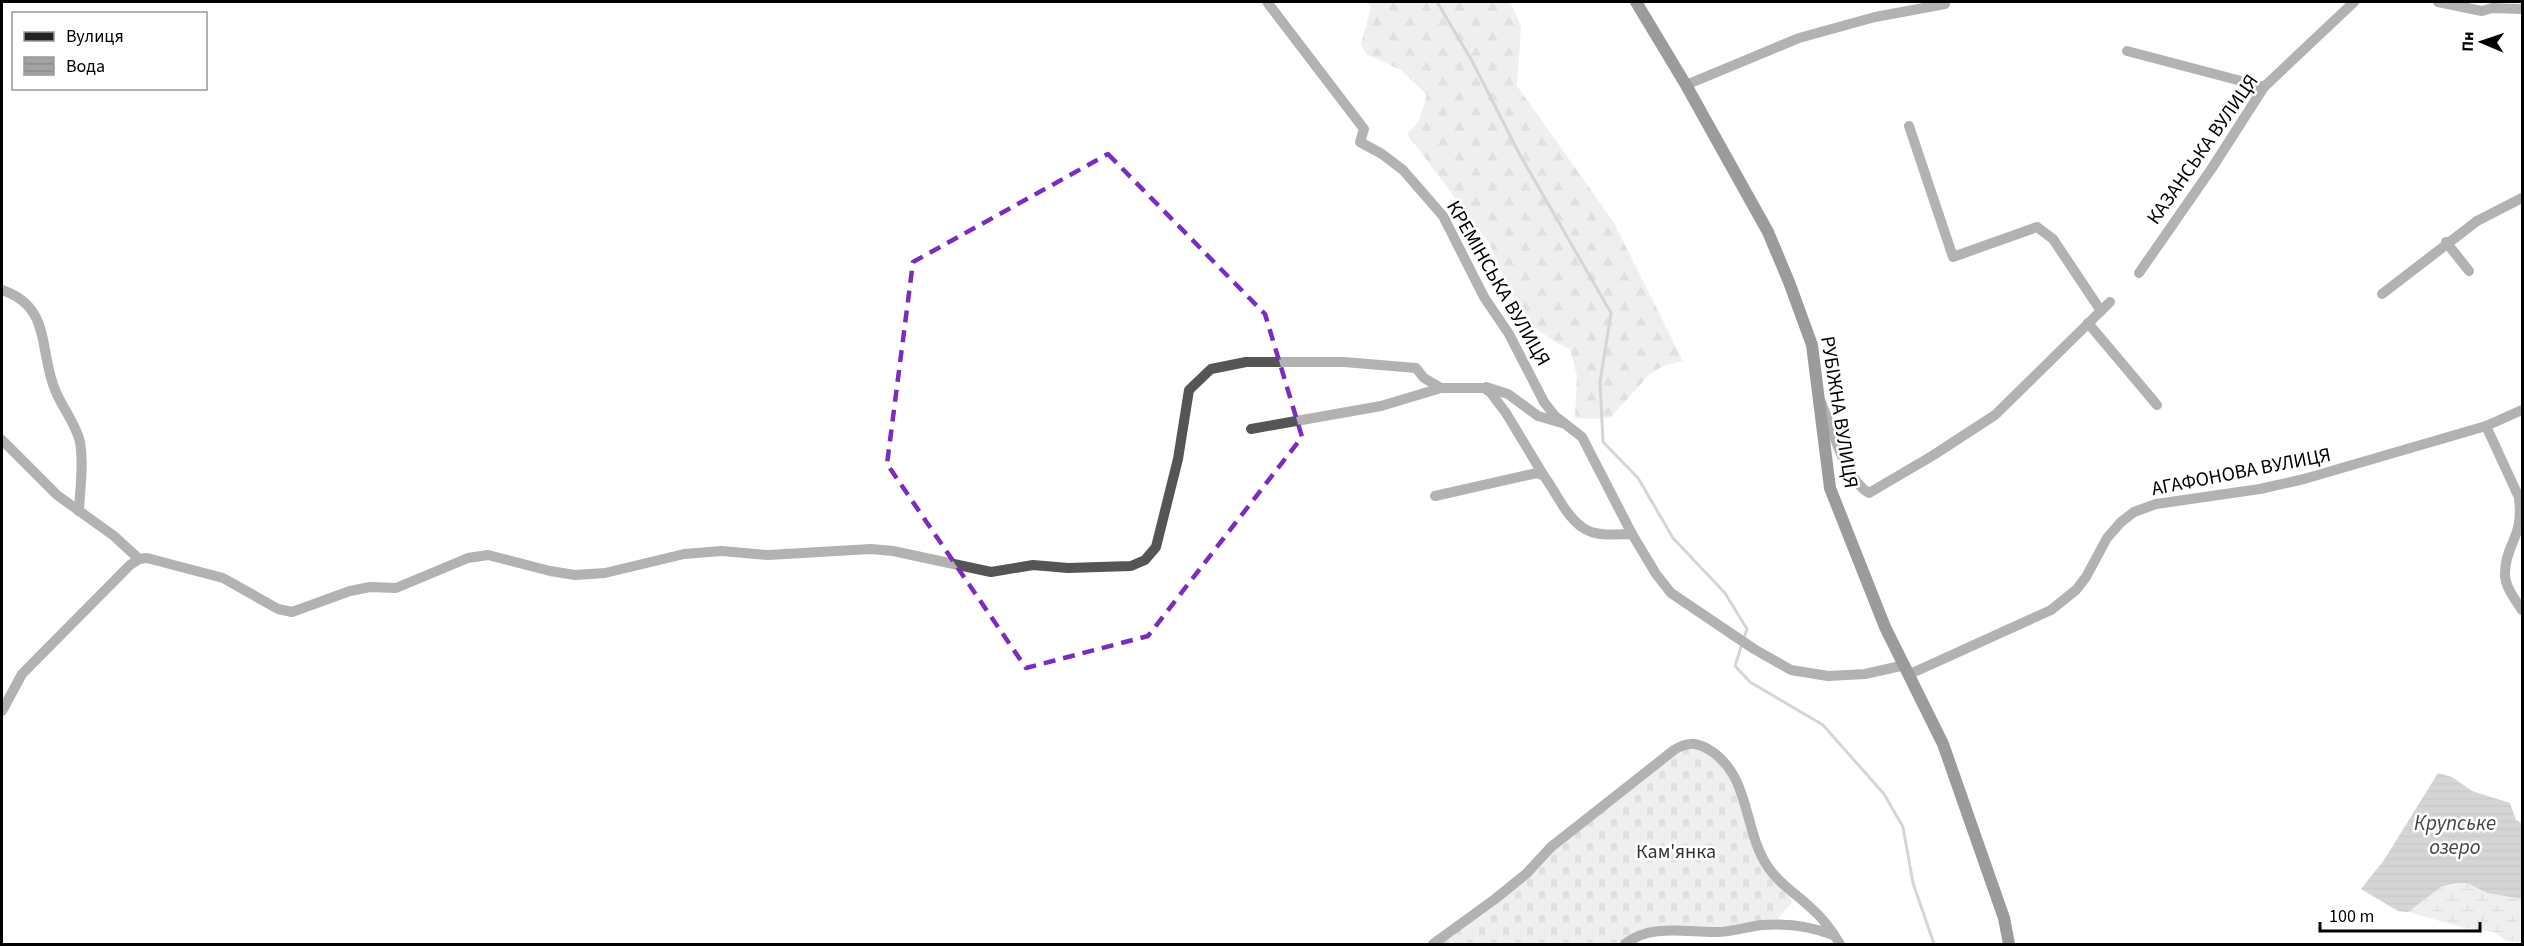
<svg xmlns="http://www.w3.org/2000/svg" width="2524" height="946" viewBox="0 0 2524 946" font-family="'Source Sans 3',sans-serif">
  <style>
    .forest { fill: url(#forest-firs) }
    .wetland { fill: url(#wetland-marsh) }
    .cemetery { fill: url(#cemetery-stones) }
    .water { fill: url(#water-rules) }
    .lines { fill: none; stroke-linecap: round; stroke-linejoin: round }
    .stream { stroke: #a3a3a3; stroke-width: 3 }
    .street { stroke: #555; stroke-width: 10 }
    .secondary { stroke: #222; stroke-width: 12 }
    .marked { fill: none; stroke: #7b2cbf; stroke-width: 4.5; stroke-dasharray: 12 8; stroke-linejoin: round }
    .labels { text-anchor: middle; stroke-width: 5; stroke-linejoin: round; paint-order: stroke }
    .street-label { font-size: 20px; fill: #000; stroke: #fff }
    .park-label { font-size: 20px; fill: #333; stroke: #fff }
    .water-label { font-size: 21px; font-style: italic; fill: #444; stroke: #fff }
  </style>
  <defs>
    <pattern id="forest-firs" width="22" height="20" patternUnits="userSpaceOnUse" patternTransform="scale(1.5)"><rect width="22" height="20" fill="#dcdcdc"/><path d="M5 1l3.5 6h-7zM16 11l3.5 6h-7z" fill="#bbb"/></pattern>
    <pattern id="wetland-marsh" width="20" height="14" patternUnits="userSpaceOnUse" patternTransform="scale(1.5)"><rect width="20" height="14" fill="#dcdcdc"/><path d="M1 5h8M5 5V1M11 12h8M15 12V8" fill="none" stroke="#bbb"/></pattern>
    <pattern id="cemetery-stones" width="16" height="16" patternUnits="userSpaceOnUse" patternTransform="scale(1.5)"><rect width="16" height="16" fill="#dcdcdc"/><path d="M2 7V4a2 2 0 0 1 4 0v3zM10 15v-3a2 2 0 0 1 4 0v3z" fill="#bbb"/></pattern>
    <pattern id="water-rules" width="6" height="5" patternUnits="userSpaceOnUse" patternTransform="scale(1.5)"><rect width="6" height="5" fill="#a3a3a3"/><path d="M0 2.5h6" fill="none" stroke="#8b8b8b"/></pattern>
  </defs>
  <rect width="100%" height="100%" fill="#fff"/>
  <!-- forest -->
  <polygon class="forest" points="1367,2 1510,2 1521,26 1517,86 1613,221 1683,361 1663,366 1650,374 1611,417 1598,419 1575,418 1577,376 1570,349 1555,342 1534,327 1511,292 1489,243 1407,134 1419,121 1427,95 1401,70 1366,54 1361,44 1371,8"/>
  <!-- wetland -->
  <polygon class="wetland" points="2467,883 2487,893 2522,899 2522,942 2507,941 2493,932 2461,927 2408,912 2441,887"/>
  <!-- cemetery -->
  <path class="cemetery" d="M 1685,747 C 1728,747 1735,798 1750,828 C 1762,851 1777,873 1790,896 L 1792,903 L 1777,919 L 1718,927 L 1660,928 L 1634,944 L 1436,944 L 1553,849 Z"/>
  <!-- water -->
  <polygon class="water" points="2438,773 2452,777 2472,791 2510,803 2516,820 2522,823 2522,899 2487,893 2467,883 2453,884 2441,887 2408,912 2398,911 2361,889 2384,860"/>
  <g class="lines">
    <!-- stream -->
    <g class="stream">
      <polyline points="1437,2 1472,61 1520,155 1611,313 1600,382 1603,442 1638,478 1673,538 1725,593 1747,629 1744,638"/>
      <polyline points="1742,644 1735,666 1750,682 1823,725 1884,794 1903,827 1913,883 1934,944"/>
    </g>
    <!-- street -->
    <g class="street">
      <polyline points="1267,2 1364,129 1360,142 1382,154 1403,170 1443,216 1484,297 1509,334 1544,402 1555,416 1582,437 1632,534"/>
      <polyline points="2438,2 2482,11 2492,8 2522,9"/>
      <polyline points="2127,51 2264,87"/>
      <polyline points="1686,85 1799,38 1875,17 1945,4"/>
      <polyline points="1909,126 1953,257 2037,227 2053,239 2101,311"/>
      <polyline points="2446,242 2469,271"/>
      <polyline points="2139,273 2212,168 2264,87 2354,2"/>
      <path d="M 2,290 C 53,307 38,352 56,392 C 63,409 76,424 80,442 C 84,464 80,488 79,511"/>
      <polyline points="2382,294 2477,221 2522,198"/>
      <polyline points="2088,323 2157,405"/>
      <polyline points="1486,387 1508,394 1538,416 1562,423"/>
      <path d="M 1821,402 C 1832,428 1845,479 1869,493 L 1932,456 L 1995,415 L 2110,302"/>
      <polyline points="2486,426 2522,504"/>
      <polyline points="1251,429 1381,406 1441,388 1484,388 1491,393 1506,413 1544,476"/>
      <polyline points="2,440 57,495 114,536 139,559"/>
      <path d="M 1435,496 L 1537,473 L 1544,476 C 1556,492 1567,519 1585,529 C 1598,537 1618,534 1632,534 L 1656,574 L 1671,593 L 1754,649 L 1791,670 L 1828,676 L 1865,674 L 1905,665"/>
      <path d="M 2519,499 C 2524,537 2506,543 2505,572 C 2504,586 2515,599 2522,610"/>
      <polyline points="1910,674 2051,610 2076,590 2086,577 2107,538 2121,522 2134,512 2156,504 2260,489 2304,479 2486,426 2522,410"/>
      <polyline points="2,711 22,674 130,565 139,559 147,558 223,578 278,609 292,612 350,591 370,587 396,588 468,558 488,555 550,571 575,575 605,573 684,554 722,551 768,555 871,549 893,551 991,572 1033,565 1068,568 1131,566 1145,560 1156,547 1178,459 1189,390 1211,369 1246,362 1344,362 1416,368 1424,378 1441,388"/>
      <path d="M 1433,944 L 1495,899 L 1526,874 L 1551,847 L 1674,750 C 1687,742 1695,742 1708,749 C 1751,774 1743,831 1768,867 C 1779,884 1797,894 1811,908 C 1823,918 1832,931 1840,944"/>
      <path d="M 1625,944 C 1651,923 1688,933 1719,932 C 1733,931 1747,927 1761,925 C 1786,923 1810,926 1834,935"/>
    </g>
    <!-- secondary -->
    <polyline class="secondary" points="1636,2 1686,85 1768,232 1789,282 1812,345 1830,488 1885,627 1943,744 2004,918 2009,944"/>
  </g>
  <!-- marked area -->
  <path d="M0 0H2524V946H0ZM 1108,154 L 1265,314 L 1302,437 L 1148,636 L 1026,668 L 887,464 L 913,262 Z" fill="#fff" fill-opacity=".55" fill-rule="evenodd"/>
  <path class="marked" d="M 1108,154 L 1265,314 L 1302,437 L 1148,636 L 1026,668 L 887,464 L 913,262 Z"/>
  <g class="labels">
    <!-- street labels -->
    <g class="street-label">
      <text transform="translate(2202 149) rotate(-55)" y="7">КАЗАНСЬКА ВУЛИЦЯ</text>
      <text transform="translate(1499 283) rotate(60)" y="7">КРЕМІНСЬКА ВУЛИЦЯ</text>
      <text transform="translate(1840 412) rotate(81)" y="7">РУБІЖНА ВУЛИЦЯ</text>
      <text transform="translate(2241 471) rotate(-11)" y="7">АГАФОНОВА ВУЛИЦЯ</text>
    </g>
    <!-- park labels -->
    <g class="park-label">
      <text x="1676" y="858">Кам'янка</text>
    </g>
    <!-- water labels -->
    <g class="water-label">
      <text x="2455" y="830">Крупське<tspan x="2455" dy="24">озеро</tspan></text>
    </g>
  </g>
  <!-- border -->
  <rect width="2524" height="946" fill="none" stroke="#000000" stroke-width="6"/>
  <!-- legend -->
  <rect x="12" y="12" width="195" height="78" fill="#ffffff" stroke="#999999" stroke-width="1.5"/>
  <rect x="24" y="32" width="30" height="9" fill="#222222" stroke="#999999" stroke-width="1.5"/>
  <text x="66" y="42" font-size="18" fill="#000000">Вулиця</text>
  <rect x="24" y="57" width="30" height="18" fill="url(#water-rules)" stroke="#999999" stroke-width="1.5"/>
  <text x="66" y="72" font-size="18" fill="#000000">Вода</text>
  <!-- north arrow -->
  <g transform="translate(2482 42) rotate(272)" stroke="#ffffff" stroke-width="4.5" paint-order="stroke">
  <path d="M0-4.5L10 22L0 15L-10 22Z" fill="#000000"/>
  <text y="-9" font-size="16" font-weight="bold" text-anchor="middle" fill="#000000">Пн</text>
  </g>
  <!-- scale -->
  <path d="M2320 922v9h160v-9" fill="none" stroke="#000000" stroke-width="3"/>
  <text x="2329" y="922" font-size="18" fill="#000000" stroke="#ffffff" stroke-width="4.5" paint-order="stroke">100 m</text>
</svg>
